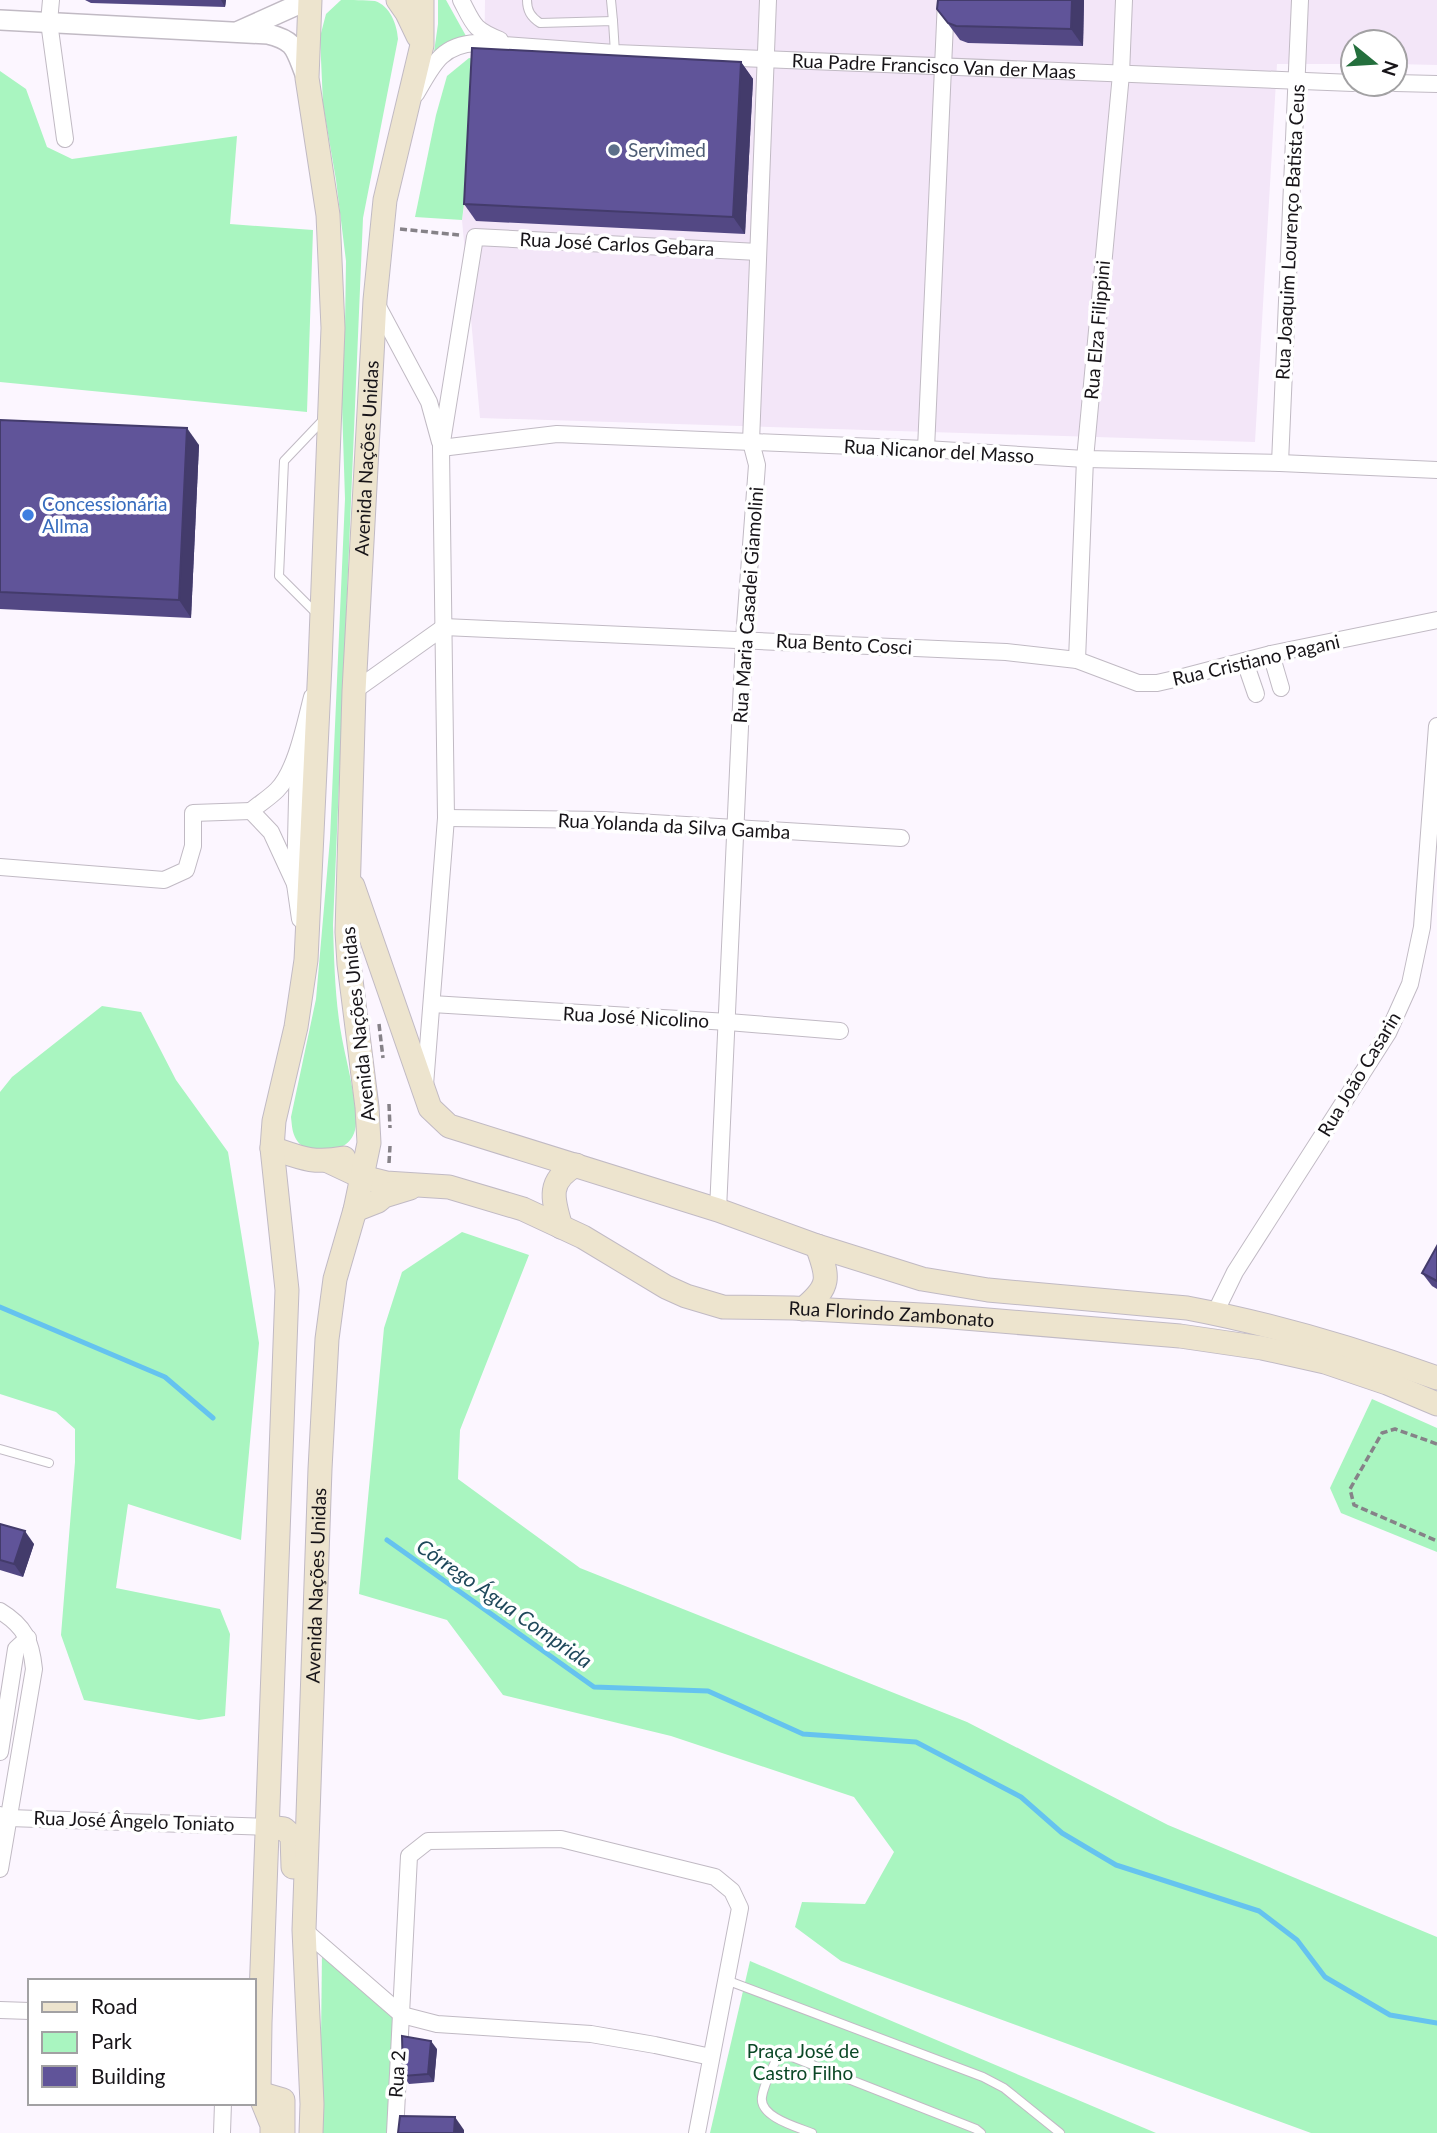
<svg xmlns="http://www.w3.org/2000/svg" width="1437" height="2133" viewBox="0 0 1437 2133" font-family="Lato,sans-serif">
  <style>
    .built { fill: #f3e6f8 }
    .green { fill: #a9f5c0 }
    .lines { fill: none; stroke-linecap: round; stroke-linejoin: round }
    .stream { stroke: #65c3ef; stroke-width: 5 }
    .service-casing { stroke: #c1bac4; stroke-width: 10 }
    .minor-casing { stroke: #c1bac4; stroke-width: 18 }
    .tertiary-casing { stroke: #c1bac4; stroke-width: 22 }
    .secondary-casing { stroke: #c1bac4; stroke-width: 25 }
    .path { stroke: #868288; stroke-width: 3.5; stroke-dasharray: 7 3.5; stroke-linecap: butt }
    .service { stroke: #fff; stroke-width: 8 }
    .minor { stroke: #fff; stroke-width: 16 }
    .tertiary { stroke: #fff; stroke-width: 19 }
    .secondary { stroke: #ede4ce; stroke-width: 23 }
    .wall { fill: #534884 }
    .shaded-wall { fill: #433b6b }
    .building { fill: #605499; stroke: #433b6b; stroke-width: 2 }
    .service-dot { fill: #5c6f8a; stroke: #fff; stroke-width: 2.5 }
    .shop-dot { fill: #3f7fe0; stroke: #fff; stroke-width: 2.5 }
    .labels { text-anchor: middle; stroke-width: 7; stroke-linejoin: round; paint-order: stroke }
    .street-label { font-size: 19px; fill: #171418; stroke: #fff }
    .service-label { font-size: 19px; fill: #4e5e75; stroke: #fff; text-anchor: start }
    .shop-label { font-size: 19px; fill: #366cbe; stroke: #fff; text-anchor: start }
    .park-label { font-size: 19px; fill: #0b4826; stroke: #fff }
    .water-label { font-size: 21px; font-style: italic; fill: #1f485b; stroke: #fff }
  </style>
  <rect width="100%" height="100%" fill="#fcf6ff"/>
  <!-- built -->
  <polygon class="built" points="485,0 1437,0 1437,65 1395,64 1395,42 1353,42 1353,64 1277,64 1255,442 480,418 462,220 484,78"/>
  <!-- green -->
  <g class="green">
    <path d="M 341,0 C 351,0 366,0 375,1 C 390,6 397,24 398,39 L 363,218 L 333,925 C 334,959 335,994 340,1027 C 345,1059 356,1092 356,1123 C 355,1148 332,1153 312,1149 C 307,1147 302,1147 298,1142 C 292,1134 292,1126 291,1117 L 316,999 L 330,839 L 345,499 L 341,373 L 345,327 L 346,261 L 336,180 L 323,104 L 320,37 L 326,14 Z"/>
    <polygon points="438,0 446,0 466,36 447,42 434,52 438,24"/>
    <polygon points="469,58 482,60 462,220 415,217 436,115 447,76"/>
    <polygon points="0,71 26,89 47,147 72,159 237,136 230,224 313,230 307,412 0,382"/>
    <polygon points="102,1006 141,1012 176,1080 228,1152 259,1343 241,1540 128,1504 116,1588 220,1609 230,1634 225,1716 199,1720 84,1700 61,1635 75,1462 75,1429 56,1412 0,1394 0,1092 12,1077"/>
    <polygon points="462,1232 529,1255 460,1430 458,1479 580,1568 967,1722 1168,1825 1437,1937 1437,2133 1311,2133 841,1961 795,1927 802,1902 865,1904 894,1852 854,1797 671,1736 503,1695 447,1620 359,1594 384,1328 402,1272"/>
    <polygon points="1372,1399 1437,1428 1437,1552 1341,1513 1330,1488"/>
    <polygon points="322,1951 396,2019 392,2133 320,2133"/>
    <polygon points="750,1961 1156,2133 710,2133"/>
  </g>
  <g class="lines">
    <!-- stream -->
    <g class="stream">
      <polyline points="0,1307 165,1377 213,1418"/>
      <polyline points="387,1540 594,1687 708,1691 803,1734 916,1742 1021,1797 1062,1833 1116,1865 1259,1911 1297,1940 1325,1977 1390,2015 1437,2023"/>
    </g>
    <!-- service casing -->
    <g class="service-casing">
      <g id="service">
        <path d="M 527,0 C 527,11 531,17 540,23 L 613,21 L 615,53"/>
        <polyline points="611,0 613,21"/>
        <polyline points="317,614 279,576 284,461 323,420"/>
        <polyline points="0,1449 49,1463"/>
        <polyline points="726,1980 983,2077 1004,2088 1060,2133"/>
        <path d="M 812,2133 C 797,2127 759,2117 762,2097 C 764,2083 773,2068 778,2055 L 782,2053 L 976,2129 L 981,2133"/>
      </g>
    </g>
    <!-- minor casing -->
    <g class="minor-casing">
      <g id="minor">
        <polyline points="51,0 49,22 65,139"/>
        <path d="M 461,0 C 474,25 473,29 500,40"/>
        <polyline points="1395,83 1437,84"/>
        <path id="s1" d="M 416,94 C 432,67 440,45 476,43 L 615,53 L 1353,83"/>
        <polyline points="375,301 429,402 440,442"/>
        <polyline points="441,448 557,434 926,449 1085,459 1280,463 1437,470"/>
        <polyline points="926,449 946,0"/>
        <polyline points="1280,463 1300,0"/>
        <polyline points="1271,654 1281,688"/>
        <polyline points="1077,660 1085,459 1121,74 1124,0"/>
        <polyline points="1245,662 1256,694"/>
        <polyline points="354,691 444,627 1006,652 1077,660 1138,683 1157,683 1179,678 1271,654 1437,620"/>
        <polyline points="298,756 295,884 300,919"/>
        <polyline points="446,818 604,820 901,838"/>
        <polyline points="0,867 164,880 186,870 193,846 193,813 251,811"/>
        <path d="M 295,884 L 271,832 L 251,811 C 259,804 269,798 277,790 C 296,771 305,724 312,697"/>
        <polyline points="432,1004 728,1022 840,1031"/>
        <polyline points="425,1085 446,818 441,448 475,237 758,252"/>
        <polyline points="718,1210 744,639 757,465 751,442 768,0"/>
        <polyline points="1215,1313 1235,1272 1388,1033 1410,984 1422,927 1437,726"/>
        <path d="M 0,1611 C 25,1626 31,1641 34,1669 L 0,1869"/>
        <polyline points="0,1752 16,1649 28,1638"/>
        <polyline points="0,1815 9,1818 268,1827"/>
        <polyline points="304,1930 402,2015 437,2024 591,2034 655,2045 711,2057"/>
        <polyline points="0,2010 30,2011"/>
        <polyline points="222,2133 223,2103"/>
        <polyline points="395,2133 409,1856 428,1841 561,1839 715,1877 732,1891 740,1908 697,2133"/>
      </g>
    </g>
    <!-- tertiary casing -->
    <g class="tertiary-casing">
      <g id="tertiary">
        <path d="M 0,20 L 268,34 C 296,41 295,49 305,74"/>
        <polyline points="239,31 308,0"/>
      </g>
    </g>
    <!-- secondary casing -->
    <g class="secondary-casing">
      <g id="secondary">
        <polyline points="398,0 407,13 418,36"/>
        <path d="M 353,886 L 430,1108 L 449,1126 L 718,1210 L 817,1246 L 922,1279 L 988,1290 L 1187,1308 C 1272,1324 1356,1349 1437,1378"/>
        <path d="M 272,1148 C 301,1158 313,1164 344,1158"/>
        <path id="s2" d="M 328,1161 L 362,1177 L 386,1183 L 449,1187 L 523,1209 L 583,1237 L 666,1287 L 686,1296 L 723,1307 L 793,1308 L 940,1316 L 1180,1336 L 1262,1348 L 1325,1362 L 1387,1383 L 1437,1404"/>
        <polyline points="355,1210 378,1201 384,1196 410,1188"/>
        <path d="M 561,1227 C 553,1200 546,1181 576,1165"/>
        <path d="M 803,1309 C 831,1286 829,1278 817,1246"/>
        <polyline points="268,1827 284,1829 292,1836 293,1867"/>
        <polyline points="259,2093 283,2100 283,2133"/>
        <polyline points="272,2133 272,2125 259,2093 260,2023 287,1290 272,1148 274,1121 296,1027 306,960 320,664 333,328 328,215 307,78 310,0"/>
        <path id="s3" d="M 311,2133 L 312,2104 L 304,1930 L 320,1469 L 327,1339 L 335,1279 L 355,1210 L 369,1143 L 367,1107 L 349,964 L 347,932 L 354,691 L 375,300 L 385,200 L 422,45 L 422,0"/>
      </g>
    </g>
    <!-- path -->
    <g class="path">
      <polyline points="400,229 459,235"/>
      <polyline points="379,1024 383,1058"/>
      <polyline points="389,1104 390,1128"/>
      <polyline points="389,1163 390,1146"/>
      <polyline points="1437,1444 1395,1429 1382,1433 1350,1489 1354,1505 1437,1541"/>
    </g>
    <!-- service -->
    <use href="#service" class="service"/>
    <!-- minor -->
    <use href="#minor" class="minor"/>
    <!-- tertiary -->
    <use href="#tertiary" class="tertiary"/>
    <!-- secondary -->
    <use href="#secondary" class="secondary"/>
  </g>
  <!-- wall -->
  <g class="wall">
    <polygon points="85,0 226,0 225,7 91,3"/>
    <polygon points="1084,0 1083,46 968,43 960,40 937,9"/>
    <polygon points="741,62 753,79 745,234 476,221 464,204"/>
    <polygon points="0,420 199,445 191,618 0,609"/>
    <polygon points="1437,1246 1437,1289 1432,1286 1422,1273"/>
    <polygon points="0,1524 34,1544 23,1577 0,1570"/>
    <polygon points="437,2049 434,2082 409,2084 403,2076"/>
  </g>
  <!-- shaded-wall -->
  <g class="shaded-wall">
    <polygon points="221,0 226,0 225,7"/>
    <polygon points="1072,0 1084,0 1083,46 1071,29"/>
    <polygon points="741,62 753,79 745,234 733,217"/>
    <polygon points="187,428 199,445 191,618 179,600"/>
    <polygon points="25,1531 34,1544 23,1577 14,1564"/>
    <polygon points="431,2041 437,2049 434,2082 428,2074"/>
    <polygon points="455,2117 464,2130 464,2133 454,2133"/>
  </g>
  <!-- building -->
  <g class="building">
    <polygon points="938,0 1072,0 1071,29 956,26 948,23 937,9"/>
    <polygon points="472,48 741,62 733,217 464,204"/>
    <polygon points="0,420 187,428 179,600 0,592"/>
    <polygon points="1437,1246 1437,1281 1422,1273"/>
    <polygon points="0,1524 25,1531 14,1564 0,1560"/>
    <polygon points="402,2036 431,2041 428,2074 403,2076"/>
    <polygon points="400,2116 455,2117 454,2133 398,2133"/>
  </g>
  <!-- markers -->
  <circle class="service-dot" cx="614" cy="150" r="7"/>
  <circle class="shop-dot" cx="28" cy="515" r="7"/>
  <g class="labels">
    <!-- street labels -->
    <g class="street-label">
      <text dy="7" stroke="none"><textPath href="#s1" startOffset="542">Rua Padre Francisco Van der Maas</textPath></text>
      <text transform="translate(1290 232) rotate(-87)" y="7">Rua Joaquim Lourenço Batista Ceus</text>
      <text transform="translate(617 244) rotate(3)" y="7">Rua José Carlos Gebara</text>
      <text transform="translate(1097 330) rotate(-85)" y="7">Rua Elza Filippini</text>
      <text transform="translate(939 451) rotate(3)" y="7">Rua Nicanor del Masso</text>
      <text dy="7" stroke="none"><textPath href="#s3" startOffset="1682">Avenida Nações Unidas</textPath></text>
      <text transform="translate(748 605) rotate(-86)" y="7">Rua Maria Casadei Giamolini</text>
      <text transform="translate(844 644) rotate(3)" y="7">Rua Bento Cosci</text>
      <text transform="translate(1256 660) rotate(-13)" y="7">Rua Cristiano Pagani</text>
      <text transform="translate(674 826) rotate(3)" y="7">Rua Yolanda da Silva Gamba</text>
      <text transform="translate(636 1017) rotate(3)" y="7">Rua José Nicolino</text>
      <text transform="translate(358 1024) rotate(-96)" y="7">Avenida Nações Unidas</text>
      <text transform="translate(1359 1074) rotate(-59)" y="7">Rua João Casarin</text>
      <text dy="7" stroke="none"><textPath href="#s2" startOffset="595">Rua Florindo Zambonato</textPath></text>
      <text dy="7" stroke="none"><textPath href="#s3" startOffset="548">Avenida Nações Unidas</textPath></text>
      <text transform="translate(134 1821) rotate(2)" y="7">Rua José Ângelo Toniato</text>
      <text transform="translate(397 2074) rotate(-86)" y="7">Rua 2</text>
    </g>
    <!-- service labels -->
    <g class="service-label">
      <text x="628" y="157">Servimed</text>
    </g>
    <!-- shop labels -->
    <g class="shop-label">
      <text x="42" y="511">Concessionária<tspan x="42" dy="22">Allma</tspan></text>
    </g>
    <!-- park labels -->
    <g class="park-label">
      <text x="803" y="2058">Praça José de<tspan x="803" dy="22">Castro Filho</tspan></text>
    </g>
    <!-- water labels -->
    <g class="water-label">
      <text transform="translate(504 1604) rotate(35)" y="7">Córrego Água Comprida</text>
    </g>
  </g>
  <!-- legend -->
  <rect x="28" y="1979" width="228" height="126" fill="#ffffff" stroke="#a2a1a3" stroke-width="2"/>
  <rect x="42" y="2002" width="35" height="10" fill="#ede4ce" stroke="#a2a1a3" stroke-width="2"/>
  <text x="91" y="2014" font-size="21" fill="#171418">Road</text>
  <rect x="42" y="2032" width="35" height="21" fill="#a9f5c0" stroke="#a2a1a3" stroke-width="2"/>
  <text x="91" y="2049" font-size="21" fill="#171418">Park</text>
  <rect x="42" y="2066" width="35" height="21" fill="#605499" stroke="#a2a1a3" stroke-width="2"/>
  <text x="91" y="2084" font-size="21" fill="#171418">Building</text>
  <!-- north arrow -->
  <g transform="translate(1374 63) rotate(108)"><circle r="33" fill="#ffffff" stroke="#a2a1a3" stroke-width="2"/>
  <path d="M0-5L12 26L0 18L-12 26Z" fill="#246f3d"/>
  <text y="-10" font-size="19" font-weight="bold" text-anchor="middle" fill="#171418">N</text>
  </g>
</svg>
